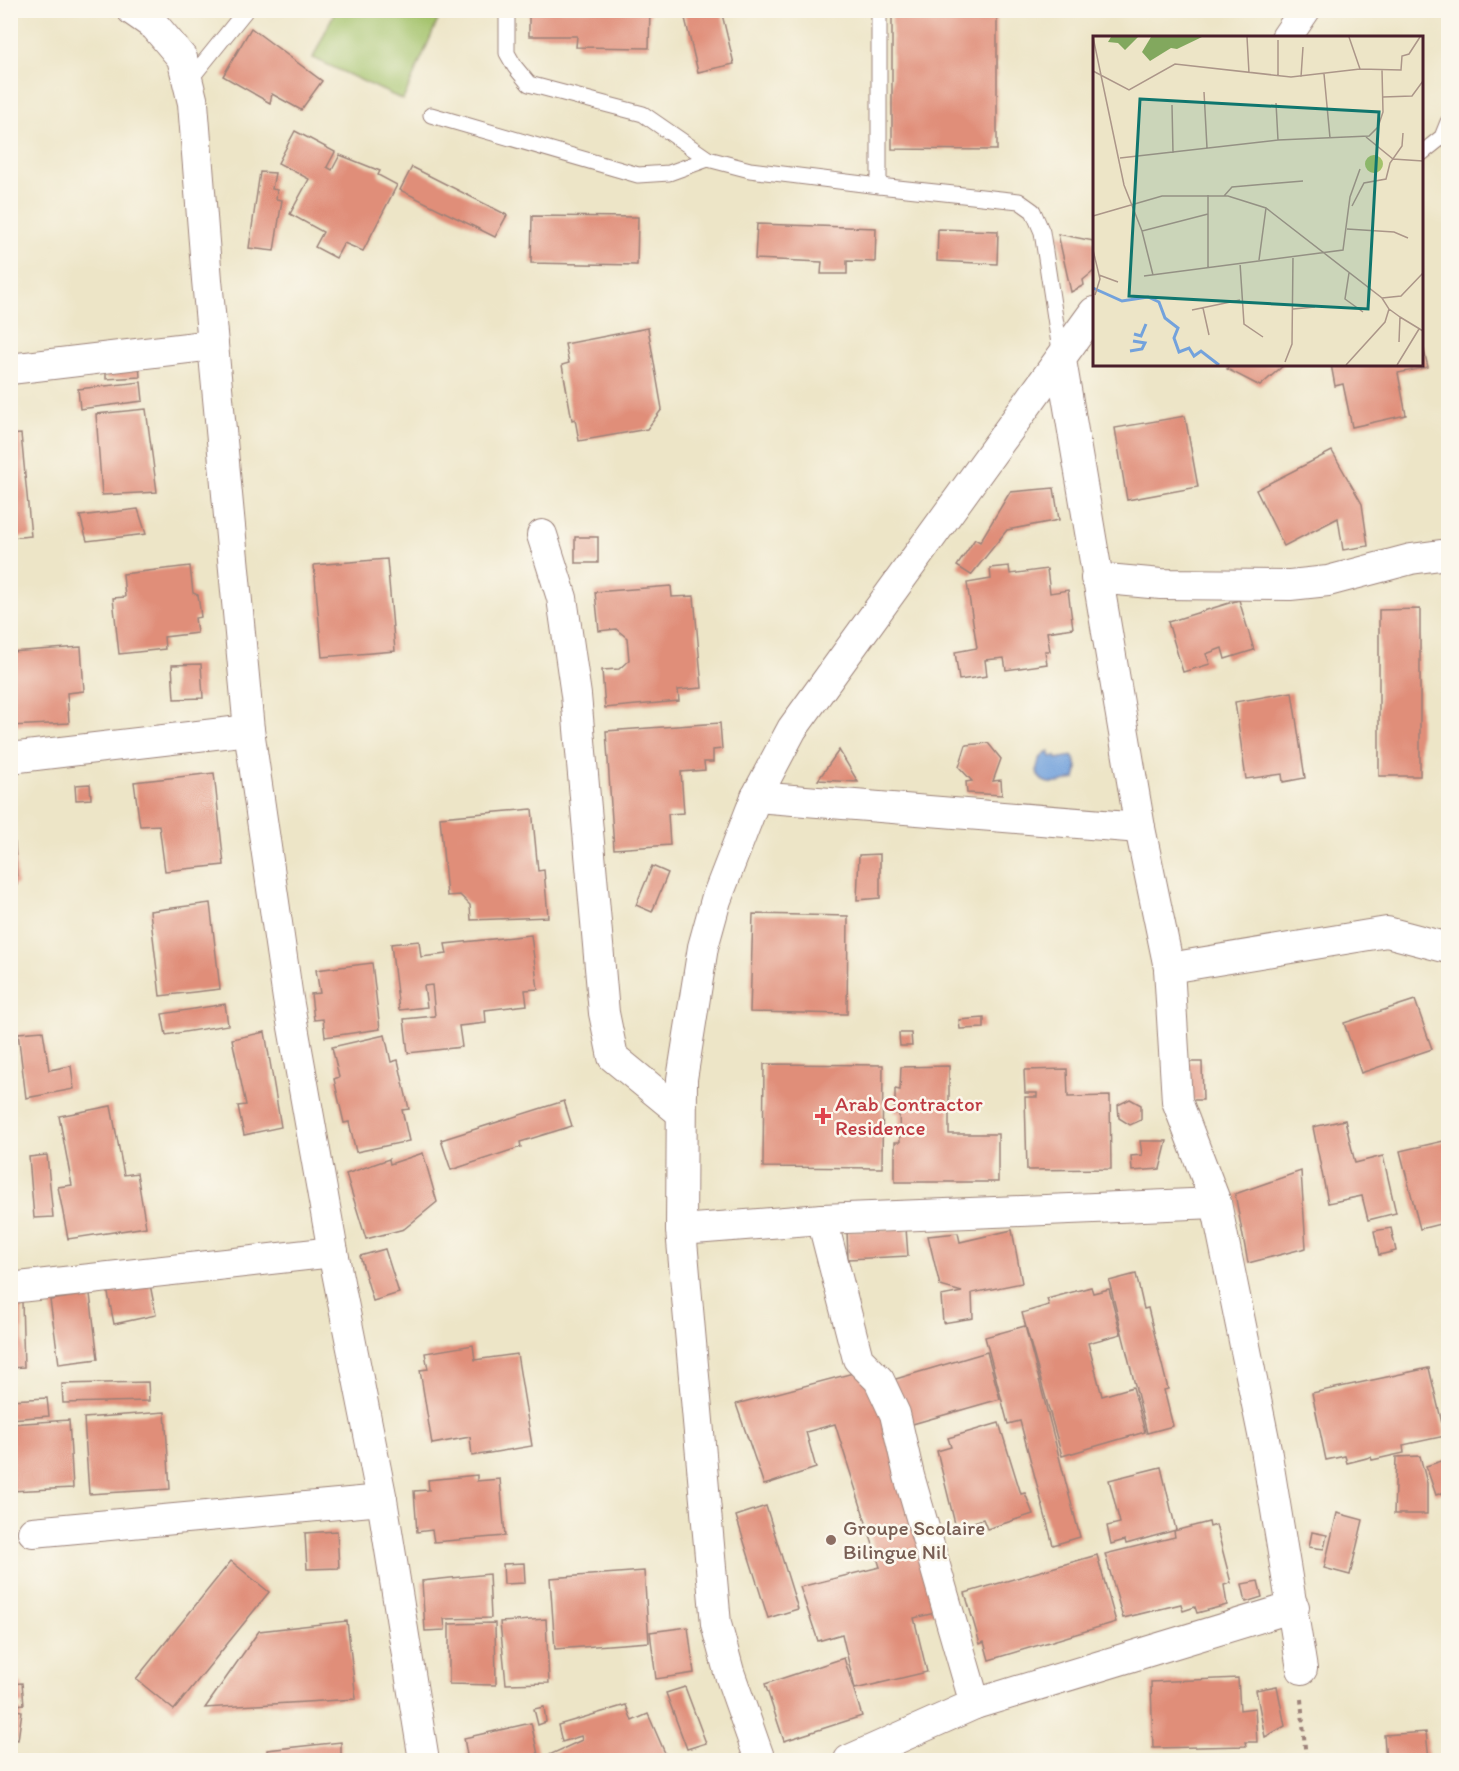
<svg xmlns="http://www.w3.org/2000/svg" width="1459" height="1771" viewBox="0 0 1459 1771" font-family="Itim,sans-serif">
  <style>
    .green { fill: #a3c26a; stroke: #76704a; stroke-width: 1.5 }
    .water { fill: #73a2dc; stroke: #5e6084; stroke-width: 1.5 }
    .building { fill: #e08e79 }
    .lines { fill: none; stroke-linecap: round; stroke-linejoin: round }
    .service-casing { stroke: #9c8279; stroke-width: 17 }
    .minor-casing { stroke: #9c8279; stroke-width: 32 }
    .path { stroke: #9c8279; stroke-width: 4; stroke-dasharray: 4.5 4.5; stroke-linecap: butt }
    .service { stroke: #fff; stroke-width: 15 }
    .minor { stroke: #fff; stroke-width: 30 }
    .health-dot { fill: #e0444e; stroke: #fbf7ec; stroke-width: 2 }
    .education-dot { fill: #8d6e63; stroke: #fbf7ec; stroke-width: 2 }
    .labels { text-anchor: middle; stroke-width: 5; stroke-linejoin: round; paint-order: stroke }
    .health-label { font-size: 21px; fill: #be3a42; stroke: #fbf7ec; text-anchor: start }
    .education-label { font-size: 21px; fill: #785e54; stroke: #fbf7ec; text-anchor: start }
    .inset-river { fill: none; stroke: #73a2dc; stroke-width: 3 }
    .inset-road { fill: none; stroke: #ac9689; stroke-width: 1.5 }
    .view { fill: #0f766e; fill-opacity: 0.15; stroke: #0f766e; stroke-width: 3 }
    .inset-edge { fill: none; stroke: #4a1f2b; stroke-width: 3 }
  </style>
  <rect width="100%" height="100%" fill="#fbf7ec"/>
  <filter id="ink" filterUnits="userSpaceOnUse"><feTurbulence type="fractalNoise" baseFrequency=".0167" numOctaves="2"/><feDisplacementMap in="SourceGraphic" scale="12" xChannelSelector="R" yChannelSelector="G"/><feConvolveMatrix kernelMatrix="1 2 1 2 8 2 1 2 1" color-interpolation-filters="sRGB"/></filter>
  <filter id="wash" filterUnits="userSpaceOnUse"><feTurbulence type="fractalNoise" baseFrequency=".008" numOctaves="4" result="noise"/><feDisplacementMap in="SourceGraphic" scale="24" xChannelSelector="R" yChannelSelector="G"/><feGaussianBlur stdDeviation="1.35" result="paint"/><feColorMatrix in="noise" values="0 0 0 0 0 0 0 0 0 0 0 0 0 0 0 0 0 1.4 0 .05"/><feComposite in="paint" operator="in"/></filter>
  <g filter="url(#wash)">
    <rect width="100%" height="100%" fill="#ede5c7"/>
    <!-- green -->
    <polygon class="green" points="335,11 442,11 403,100 313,58"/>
    <!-- water -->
    <path class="water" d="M 1049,751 L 1051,757 L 1056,756 L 1057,759 L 1072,756 C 1078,764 1078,770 1075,779 C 1068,780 1057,785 1050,783 C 1031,781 1035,757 1049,751 Z"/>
    <g id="blocks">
      <!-- building -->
      <g class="building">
        <polygon points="529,10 650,10 649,48 576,47 577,36 529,36"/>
        <polygon points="683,10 721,10 734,64 698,72"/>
        <polygon points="892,10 997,10 997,150 892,149"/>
        <polygon points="251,28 322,81 301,110 272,94 270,103 223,76"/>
        <polygon points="295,131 335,152 327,167 332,170 340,155 380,171 378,175 397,185 363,251 344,243 336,258 315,247 323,232 290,214 309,179 278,163"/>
        <polygon points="412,167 507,215 495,237 400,190"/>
        <polygon points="260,172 275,173 272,189 277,190 276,199 282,200 274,251 249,248"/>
        <polygon points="532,216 638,217 637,265 531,263"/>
        <polygon points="757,224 876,228 875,262 847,261 847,274 821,274 822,262 755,259"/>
        <polygon points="938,229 998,231 997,264 937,261"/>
        <polygon points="1058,234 1094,241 1094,271 1083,280 1084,285 1071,292"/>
        <polygon points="648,328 662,409 647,429 579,441 575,419 572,420 562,365 569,363 565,344"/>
        <polygon points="1422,343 1428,367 1398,373 1406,415 1352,427 1343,384 1335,386 1331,364 1422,364"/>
        <polygon points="139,363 140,377 106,379 106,365"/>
        <polygon points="1229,364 1285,364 1260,386 1227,369"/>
        <polygon points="141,382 143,401 80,409 78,389"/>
        <polygon points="146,409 157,492 102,495 96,414"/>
        <polygon points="1185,416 1198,487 1127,500 1115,428"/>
        <polygon points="21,434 31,536 10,538 10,435"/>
        <polygon points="1332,451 1362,504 1368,546 1343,550 1338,518 1284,546 1256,490"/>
        <polygon points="1054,488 1059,520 1007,530 971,575 957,566 975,539 980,542 1010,492"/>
        <polygon points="138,509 146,534 87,541 80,516"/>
        <rect x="575" y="537" width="23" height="26"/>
        <polygon points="387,559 395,651 322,657 314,565"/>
        <polygon points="190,566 193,593 198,595 201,617 195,618 197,633 164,637 165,649 119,654 113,598 125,597 123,574"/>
        <polygon points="1009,566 1010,574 1047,569 1050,593 1068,590 1073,628 1047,632 1050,651 1045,651 1047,664 1006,670 1004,658 985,660 987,676 959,680 955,652 977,648 967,583 991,579 990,568"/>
        <polygon points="671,586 672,597 694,596 702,688 678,690 679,701 605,708 602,670 619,669 629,660 627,638 616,629 599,631 595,592"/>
        <polygon points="1239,600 1254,650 1225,659 1222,648 1206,654 1210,664 1183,672 1168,622"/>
        <polygon points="1420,609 1420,776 1379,776 1379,610"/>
        <polygon points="81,647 84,691 67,693 69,723 10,726 10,652"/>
        <polygon points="201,664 203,698 174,699 172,665"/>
        <polygon points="1292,692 1305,778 1283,782 1282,774 1246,779 1235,702"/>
        <polygon points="720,723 722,749 713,750 713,762 704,762 705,770 681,772 684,813 668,814 670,845 614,849 606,731"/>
        <polygon points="988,743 1001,759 993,781 1001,780 1002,795 967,793 966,782 972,781 959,767 966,745"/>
        <polygon points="839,750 858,782 818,780"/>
        <polygon points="214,773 224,865 165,871 159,825 140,826 134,782"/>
        <polygon points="90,784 91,799 76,800 75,785"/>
        <polygon points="532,809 538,871 544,870 548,917 471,920 470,905 460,895 447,896 440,817"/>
        <polygon points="15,843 17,885 10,886 10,844"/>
        <polygon points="880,854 880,898 857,900 859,855"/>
        <polygon points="652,866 668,873 652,912 636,905"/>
        <polygon points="210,903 220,989 160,996 150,911"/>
        <polygon points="753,914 848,916 847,1014 750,1012"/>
        <polygon points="531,935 538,989 525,990 527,1005 485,1010 486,1023 459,1026 462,1047 408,1053 404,1019 435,1016 432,985 424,986 427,1007 399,1010 391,944 419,941 421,957 447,954 445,944"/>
        <polygon points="372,963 380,1029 325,1037 323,1019 314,1020 311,994 320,993 316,970"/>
        <polygon points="1415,1000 1432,1049 1361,1073 1344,1023"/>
        <polygon points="225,1004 228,1025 166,1035 162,1014"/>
        <polygon points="984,1018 984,1028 960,1029 959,1020"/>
        <polygon points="43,1031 49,1070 71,1066 74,1089 26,1098 18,1033"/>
        <polygon points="265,1032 281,1127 244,1135 238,1106 246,1105 232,1039"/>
        <polygon points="899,1033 911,1033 912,1046 900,1046"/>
        <polygon points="385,1035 391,1062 398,1060 409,1109 402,1110 409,1141 356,1152 349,1122 344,1123 334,1079 339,1077 332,1047"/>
        <polygon points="1184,1062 1202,1062 1203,1100 1184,1100"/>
        <polygon points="764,1064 883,1065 882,1168 763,1167"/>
        <polygon points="949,1066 949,1134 998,1134 998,1182 895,1182 895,1142 900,1142 899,1113 895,1113 895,1089 900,1090 901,1067"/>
        <polygon points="1067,1069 1068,1097 1110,1096 1111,1169 1027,1170 1025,1097 1037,1097 1037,1093 1025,1093 1024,1070"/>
        <polygon points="1130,1099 1141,1105 1141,1120 1130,1125 1119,1118 1118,1105"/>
        <polygon points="564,1101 572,1126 520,1142 521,1147 451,1170 441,1140"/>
        <polygon points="111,1106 124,1175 137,1173 146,1227 68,1239 58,1187 72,1185 59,1116"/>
        <polygon points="1345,1120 1355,1163 1383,1156 1396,1213 1368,1220 1362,1196 1328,1203 1313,1127"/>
        <polygon points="1448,1140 1448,1222 1420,1229 1400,1151"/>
        <polygon points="1140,1141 1167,1141 1160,1169 1132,1171 1131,1156 1142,1155"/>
        <polygon points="423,1153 437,1202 404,1229 366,1239 346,1174 389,1159 390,1164"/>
        <polygon points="47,1155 53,1217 34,1218 29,1157"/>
        <polygon points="1301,1171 1306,1248 1248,1263 1235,1194"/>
        <polygon points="906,1228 908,1256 848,1259 847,1231"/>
        <polygon points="1391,1228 1396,1251 1379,1255 1374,1231"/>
        <polygon points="1012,1230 1022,1283 972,1293 973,1318 943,1323 941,1296 962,1292 940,1286 928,1236 958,1233 960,1242"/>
        <polygon points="385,1249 399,1293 373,1301 360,1256"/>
        <polygon points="1136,1274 1144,1309 1148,1308 1168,1389 1164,1390 1173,1426 1147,1433 1109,1281"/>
        <polygon points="149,1279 156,1315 114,1324 107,1288"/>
        <polygon points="1091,1287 1093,1293 1109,1289 1121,1334 1088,1343 1102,1396 1133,1387 1145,1432 1062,1456 1022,1313 1049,1305 1047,1299"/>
        <polygon points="90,1294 98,1359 59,1364 50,1300"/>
        <polygon points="22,1302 24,1367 10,1368 10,1303"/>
        <polygon points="1025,1326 1080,1537 1053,1545 1020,1421 1008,1424 985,1337"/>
        <polygon points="473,1345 475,1360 517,1354 532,1446 472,1456 470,1437 432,1444 420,1370 428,1369 425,1353"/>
        <polygon points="987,1352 1000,1399 902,1427 889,1381"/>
        <polygon points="1429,1368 1445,1436 1403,1445 1404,1453 1372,1460 1371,1457 1347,1463 1345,1456 1326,1460 1312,1393"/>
        <polygon points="857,1372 884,1395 935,1613 914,1618 927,1672 855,1689 842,1634 818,1641 800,1587 880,1567 835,1424 806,1432 816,1468 764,1485 736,1404"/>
        <polygon points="148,1382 149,1401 63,1403 62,1384"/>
        <polygon points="47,1398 49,1416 10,1419 10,1400"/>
        <polygon points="165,1412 170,1489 89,1494 84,1418"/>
        <polygon points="69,1420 73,1488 10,1491 10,1424"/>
        <polygon points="999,1423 1021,1494 1025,1493 1033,1514 987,1529 983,1519 956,1528 937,1451 951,1447 948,1438"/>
        <polygon points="1420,1456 1427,1483 1427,1514 1394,1514 1396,1457"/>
        <polygon points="1448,1459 1448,1491 1436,1495 1426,1466"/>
        <polygon points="1161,1467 1176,1530 1126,1544 1125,1540 1111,1544 1107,1526 1120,1523 1109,1480"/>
        <polygon points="477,1475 477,1481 500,1479 505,1536 434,1542 432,1530 417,1532 414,1491 429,1490 428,1480"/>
        <polygon points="766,1506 798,1609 768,1618 736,1516"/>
        <polygon points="1337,1513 1363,1520 1350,1575 1324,1568"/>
        <polygon points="1209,1522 1210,1527 1216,1525 1231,1583 1224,1585 1227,1605 1197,1613 1195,1607 1183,1611 1181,1604 1123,1618 1105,1554 1175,1537 1174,1531"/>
        <polygon points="337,1531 339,1568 307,1569 305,1533"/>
        <polygon points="1312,1532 1327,1535 1324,1549 1309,1547"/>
        <polygon points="1097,1555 1116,1622 989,1660 984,1642 980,1644 965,1593"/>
        <polygon points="231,1561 269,1592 174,1710 136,1679"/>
        <polygon points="524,1563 525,1583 504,1584 503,1564"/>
        <polygon points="644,1571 649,1642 555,1649 550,1578"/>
        <polygon points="489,1574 491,1618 444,1619 445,1630 425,1631 422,1581"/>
        <polygon points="1258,1581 1262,1597 1246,1602 1242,1584"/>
        <polygon points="546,1619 549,1683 506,1684 500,1622"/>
        <polygon points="347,1621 356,1699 205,1708 259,1631"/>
        <polygon points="495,1623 496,1685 449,1684 449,1624"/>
        <polygon points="688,1627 694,1673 656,1679 650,1632"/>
        <polygon points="844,1658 862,1716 784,1741 765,1684"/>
        <polygon points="1238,1678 1240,1710 1255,1708 1257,1742 1245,1742 1246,1746 1153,1748 1151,1682"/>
        <polygon points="22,1683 24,1704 10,1706 10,1684"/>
        <polygon points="1277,1686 1285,1726 1265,1737 1256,1690"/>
        <polygon points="685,1687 706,1743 687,1749 666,1693"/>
        <polygon points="626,1705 632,1721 648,1714 668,1760 549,1760 547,1756 582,1740 581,1736 562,1742 558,1725"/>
        <polygon points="544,1707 546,1722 538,1725 534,1709"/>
        <polygon points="10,1709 22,1711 18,1740 10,1739"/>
        <polygon points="531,1723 539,1759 534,1760 455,1760 455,1758 467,1755 464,1738"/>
        <polygon points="1426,1732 1429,1760 1386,1760 1384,1735"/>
        <polygon points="341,1742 341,1760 267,1760 267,1750"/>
      </g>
    </g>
  </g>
  <g filter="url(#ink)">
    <use href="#blocks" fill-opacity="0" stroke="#9c8279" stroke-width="1.5"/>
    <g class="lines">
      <!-- service casing -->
      <g class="service-casing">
        <g id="service">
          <polyline points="507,10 507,53 515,67 529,84 643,114 708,159"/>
          <polyline points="879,10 879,186"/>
          <polyline points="188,82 246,10"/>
          <polyline points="431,115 638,175 669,173 708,159 750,170 879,186 1019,201 1033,211 1042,232 1061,357"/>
          <polyline points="1422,153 1442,137 1448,122"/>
        </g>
      </g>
      <!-- minor casing -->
      <g class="minor-casing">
        <g id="minor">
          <polyline points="132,10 155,26 182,58 193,103 207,280 249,730 288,999 333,1252 382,1500 424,1760"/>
          <polyline points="1286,38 1305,10"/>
          <polyline points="1061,360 1140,828 1169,968 1177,1101 1216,1203 1266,1449 1302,1669"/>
          <polyline points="10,369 213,345"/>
          <polyline points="542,535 562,598 576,695 604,1013 613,1057 680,1112"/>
          <polyline points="1096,578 1161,584 1290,585 1328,581 1411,559 1448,554"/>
          <polyline points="10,758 249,730"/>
          <polyline points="756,797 1140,828"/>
          <polyline points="1169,968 1387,932 1448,948"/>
          <polyline points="822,1219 858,1359 879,1380 895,1414 909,1476 975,1704 1294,1607"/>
          <polyline points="681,1230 822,1219 1216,1203"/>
          <polyline points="10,1288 333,1252"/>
          <polyline points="33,1532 382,1500"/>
          <polyline points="760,1760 729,1672 716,1624 681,1230 682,1079 703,947 716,900 756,797 792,729 1094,312"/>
          <polyline points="849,1760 975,1704"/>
        </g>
      </g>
      <!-- path -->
      <polyline class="path" points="1301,1699 1306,1760"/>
      <!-- service -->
      <use href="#service" class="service"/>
      <!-- minor -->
      <use href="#minor" class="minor"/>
    </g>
  </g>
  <!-- markers -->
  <path class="health-dot" d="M820 1107h6v6h6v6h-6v6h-6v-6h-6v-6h6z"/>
  <circle class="education-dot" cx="831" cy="1540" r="6"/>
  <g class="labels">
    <!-- health labels -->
    <g class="health-label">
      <text x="835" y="1111">Arab Contractor<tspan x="835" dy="24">Residence</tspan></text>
    </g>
    <!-- education labels -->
    <g class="education-label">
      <text x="843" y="1535">Groupe Scolaire<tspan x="843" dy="24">Bilingue Nil</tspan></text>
    </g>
  </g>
  <!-- overview -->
  <g transform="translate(1093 36)">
    <rect width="330" height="330" fill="#ede5c7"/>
    <path d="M272 128a9 9 0 1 1 18 0a9 9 0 1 1-18 0Z" fill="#a3c26a"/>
    <path d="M 18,1 L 45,1 L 32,14 L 25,7 L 15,6 ZM 58,1 L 109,1 L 84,13 L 78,12 L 57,25 L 49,16 Z" fill="#82a85e"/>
    <path class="inset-river" d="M 0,252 L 29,265 L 55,261 L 66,266 L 72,282 L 85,292 L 81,302 L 86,316 L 96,312 L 101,320 L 108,315 L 126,329M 41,298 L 48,300 L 53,288M 37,315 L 49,313 L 52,307 L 40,305"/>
    <path class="inset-road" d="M 0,1 L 31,149 L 49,195M 154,1 L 156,37M 256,1 L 267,33M 0,35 L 36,54 L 82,28 L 198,41 L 267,33 L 308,34 L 309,20 L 316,18 L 327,1M 231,38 L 237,102M 185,40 L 185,4M 208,41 L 210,11M 111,56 L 114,112M 290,61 L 319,60 L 330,45M 183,67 L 185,104M 79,69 L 80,117M 273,101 L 300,123 L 330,125M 27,122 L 185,104 L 276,100 L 285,91 L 290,76 L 289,34M 131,160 L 139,151 L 210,145M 259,170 L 271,147 L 293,143 L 297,127 L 309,110 L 310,97M 0,180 L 69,160 L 135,160 L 173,172 L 289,262 L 296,273 L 292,286 L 253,329M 254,193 L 301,196 L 315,202M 0,214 L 7,243 L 2,259M 166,224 L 173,172M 147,227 L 151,288 L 170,301M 115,231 L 115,159M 256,237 L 252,263 L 270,276M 6,239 L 25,246M 60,239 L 49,195 L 115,178M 51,240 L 250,214 L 257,161 L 267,133M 289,262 L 308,260 L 330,237M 110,272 L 116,299M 200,273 L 222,271M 296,273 L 307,281 L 306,306M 99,274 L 147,264M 307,281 L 330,295M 192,326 L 199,308 L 200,220M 304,329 L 326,293"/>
    <path class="view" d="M 47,63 L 286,76 L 275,273 L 36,260 Z"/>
    <rect width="330" height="330" class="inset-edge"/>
  </g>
  <!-- margin -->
  <rect width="1459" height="1771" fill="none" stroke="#fbf7ec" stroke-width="36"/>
</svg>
